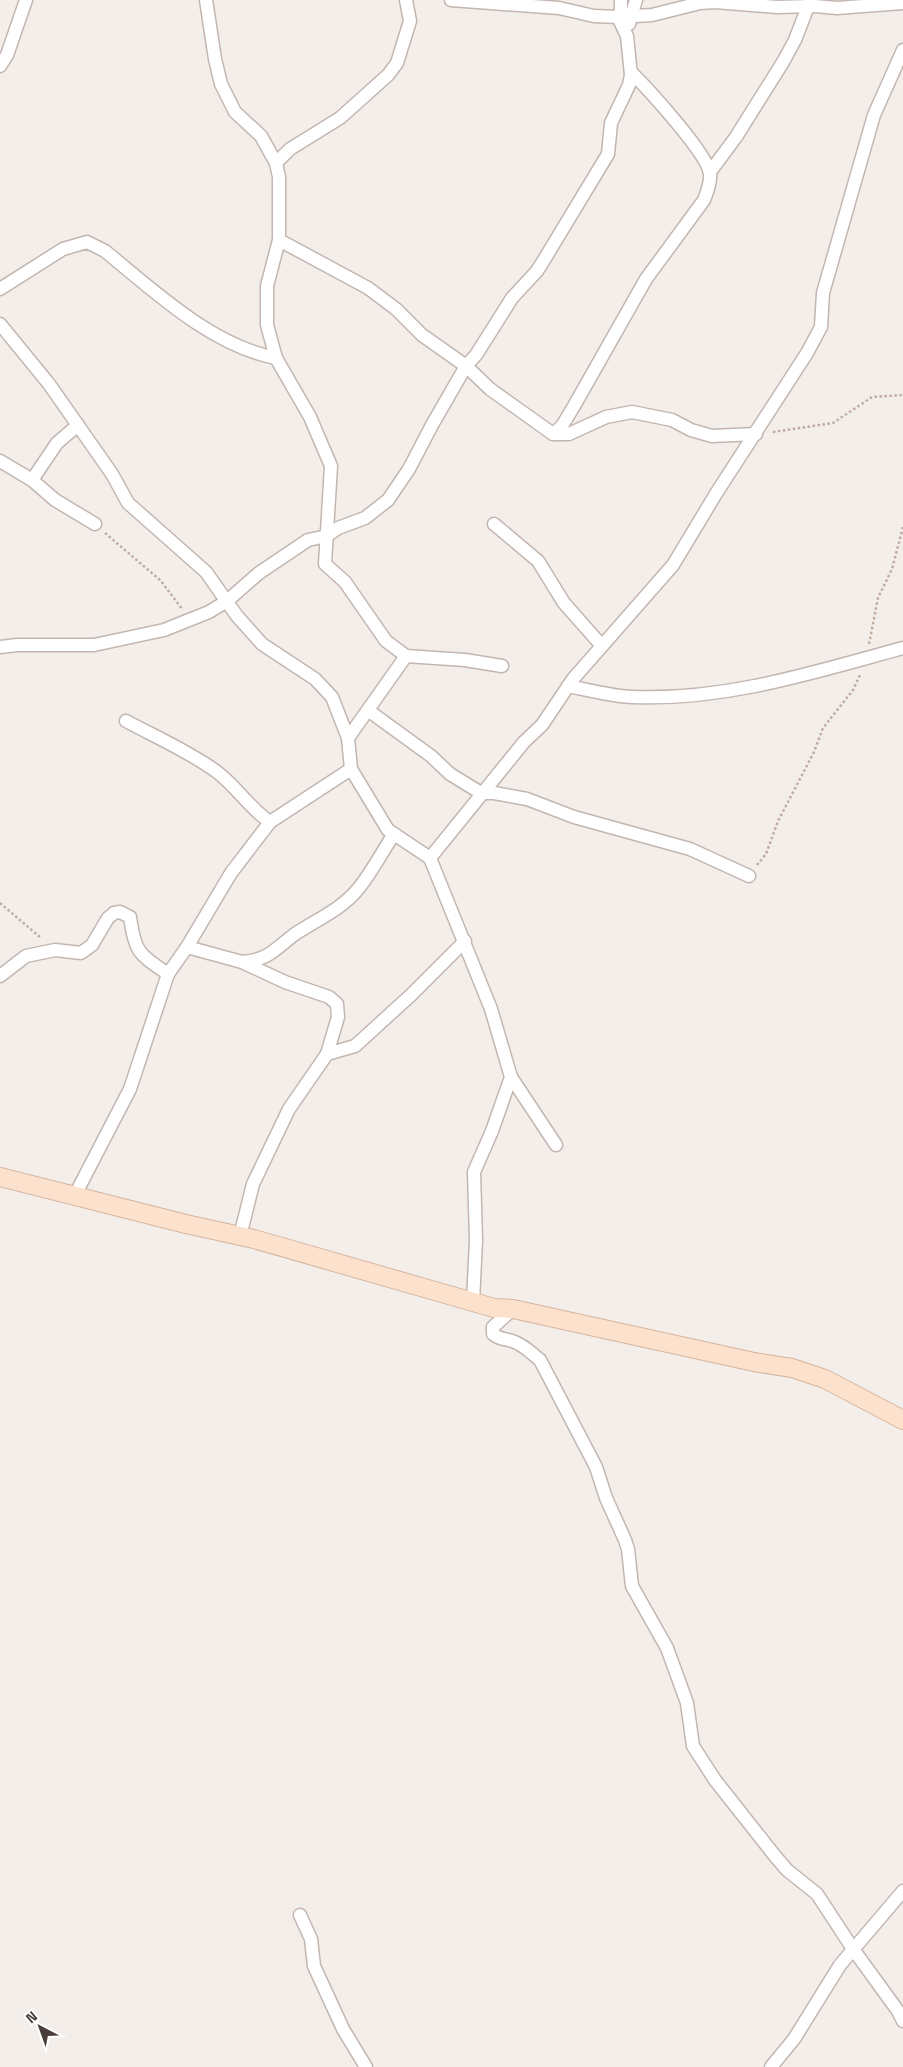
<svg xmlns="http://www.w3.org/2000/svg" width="903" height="2067" viewBox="0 0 903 2067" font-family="'Space Grotesk',sans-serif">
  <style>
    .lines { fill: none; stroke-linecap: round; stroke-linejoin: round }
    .street-casing { stroke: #c3b6b0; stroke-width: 15 }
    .secondary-casing { stroke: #d5b59e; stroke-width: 20 }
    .path { stroke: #c1aa9f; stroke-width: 2.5; stroke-dasharray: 2.5 2.5; stroke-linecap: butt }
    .street { stroke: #fff; stroke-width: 12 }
    .secondary { stroke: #fce1cc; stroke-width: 18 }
  </style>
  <rect width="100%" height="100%" fill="#f4eeea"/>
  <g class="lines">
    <!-- street casing -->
    <g class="street-casing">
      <g id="street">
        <polyline points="206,0 215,59 221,84 235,112 261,136 276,163 279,177 279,240 267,286 267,325 276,358"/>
        <polyline points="451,0 559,8 594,16 618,17 652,15 700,3 715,2 777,7 815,6 837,8 903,3"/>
        <polyline points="629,24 636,0"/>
        <polyline points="0,66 7,55 26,0"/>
        <polyline points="276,163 290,149 340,118 388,75 397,63 410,21 406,0"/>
        <polyline points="710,172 736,137 783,62 795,40 810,1"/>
        <polyline points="279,240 368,288 396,309 422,335 466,366 490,389 553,434 569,434 606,417 632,412 672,420 691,430 712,436 756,434"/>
        <path d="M 0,289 L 63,249 L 87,242 L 105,251 C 154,291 212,346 276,358 L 310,417 L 331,466 L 325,564 L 345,582 L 386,641 L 406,656 L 465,660 L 502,666"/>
        <polyline points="0,324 49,384 112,474 128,503 206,572 237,616 262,644 315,679 332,697 348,738 351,769 388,830 430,858 491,1009 511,1077 492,1131 474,1172 476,1240 473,1302"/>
        <path d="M 553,434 L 562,426 L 574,406 L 646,279 L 704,200 C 707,192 711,183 710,174 C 708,154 647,88 631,72"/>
        <polyline points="0,461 32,480 55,500 95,524"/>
        <polyline points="32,480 57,443 78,425"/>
        <polyline points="494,524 538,561 564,603 602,646"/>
        <polyline points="0,647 17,645 94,645 164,630 209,612 227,601 259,573 308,540 327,536 338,528 365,518 388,500 409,469 432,425 466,366 476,355 512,298 537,271 547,255 608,154 611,123 629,85 631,75 627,36 618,17 621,11 621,0"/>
        <path d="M 568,686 C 589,690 611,696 632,697 C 725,701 815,672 903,648"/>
        <polyline points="369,711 431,756 450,774 481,793 494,793 527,799 574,817 690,849 749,876"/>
        <polyline points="348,738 406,656"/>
        <polyline points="270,822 351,769"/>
        <polyline points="430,858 524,742 542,725 573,679 673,565 717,492 807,353 821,327 823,293 874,115 903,50"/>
        <polyline points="187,947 242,962 285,982 329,997 337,1004 338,1017 327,1054 289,1109 253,1184 240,1236"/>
        <path d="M 242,962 C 269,960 275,949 295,934 C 316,920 342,909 358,889 C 372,872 382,852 394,834"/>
        <path d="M 0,976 L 26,956 L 55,950 L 81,953 L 92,945 L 108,918 L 114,913 L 120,912 L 130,917 C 135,953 139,954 168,974"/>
        <polyline points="327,1054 355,1046 411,995 465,941"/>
        <polyline points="511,1077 556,1145"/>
        <path d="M 75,1195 L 130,1089 L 168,974 L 187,947 L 231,873 L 270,822 C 250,809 237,787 217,772 C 192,753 154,736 126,721"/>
        <path d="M 513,1309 L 493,1327 L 493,1334 C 500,1340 503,1338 512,1341 C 523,1344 531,1353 540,1360 L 596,1467 L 606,1498 L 625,1540 L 628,1549 L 632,1586 L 667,1648 L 687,1703 L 693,1746 L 715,1780 L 775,1856 L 787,1870 L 817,1894 L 853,1949 L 898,2011 L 903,2021"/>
        <polyline points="300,1915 311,1939 314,1966 343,2029 366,2067"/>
        <polyline points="771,2067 794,2039 840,1965 903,1891"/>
      </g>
    </g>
    <!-- secondary casing -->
    <g class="secondary-casing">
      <polyline id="secondary" points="0,1177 186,1224 254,1239 494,1308 513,1309 754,1362 792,1368 825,1379 903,1420"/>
    </g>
    <!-- path -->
    <g class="path">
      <polyline points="773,432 833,423 872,397 903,395"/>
      <polyline points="105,533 160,580 183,610"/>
      <polyline points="869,644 878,598 892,569 903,527"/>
      <polyline points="757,865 766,854 778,821 814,752 823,728 853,690 861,673"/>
      <polyline points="0,903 41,938"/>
    </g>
    <!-- street -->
    <use href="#street" class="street"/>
    <!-- secondary -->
    <use href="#secondary" class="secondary"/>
  </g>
  <!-- north arrow -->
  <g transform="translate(40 2027) rotate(319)" stroke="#ffffff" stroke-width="4" paint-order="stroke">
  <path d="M0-4L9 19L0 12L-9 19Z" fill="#483d38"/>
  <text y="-8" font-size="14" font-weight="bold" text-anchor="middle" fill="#483d38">N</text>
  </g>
</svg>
